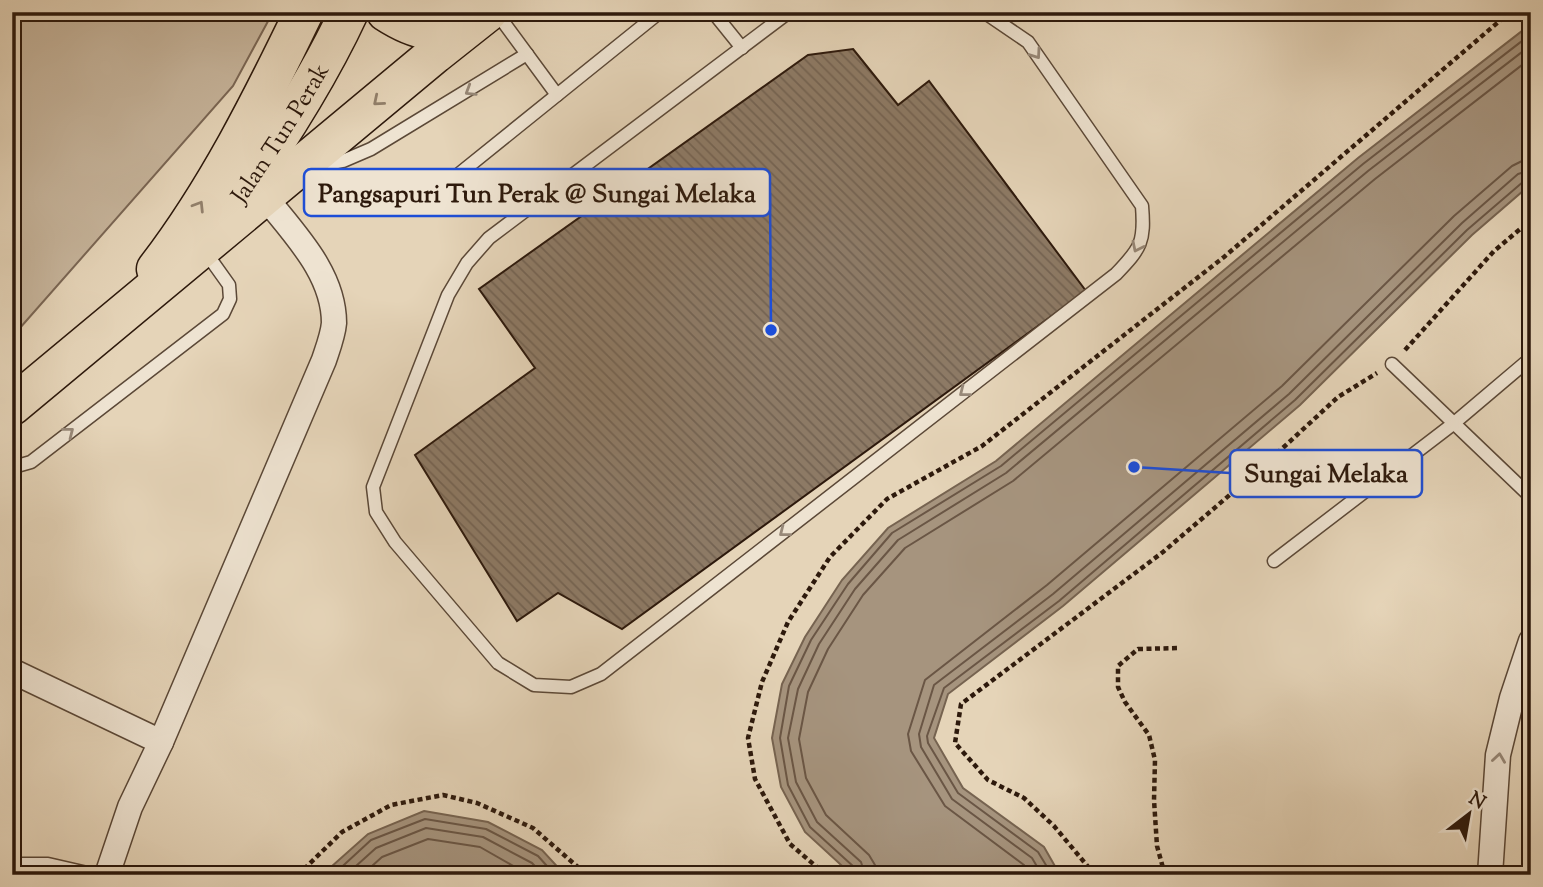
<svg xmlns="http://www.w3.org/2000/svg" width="1543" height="887" viewBox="0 0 1543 887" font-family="'Sorts Mill Goudy',serif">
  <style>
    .grass { fill: #c6b49b; stroke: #7a6654; stroke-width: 2 }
    .water { fill: #a6947e; stroke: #766350; stroke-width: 2 }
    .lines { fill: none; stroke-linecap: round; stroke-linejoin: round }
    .shore { stroke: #6a5645; stroke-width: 2 }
    .building { fill: url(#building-back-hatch); stroke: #2d190c; stroke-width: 2 }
    .service-casing { stroke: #5b4837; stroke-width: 15 }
    .minor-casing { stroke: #5b4837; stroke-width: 27 }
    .primary-casing { stroke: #2d190c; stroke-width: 41 }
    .path { stroke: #2d190c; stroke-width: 4.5; stroke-dasharray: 5 3.5; stroke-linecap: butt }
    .service { stroke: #eee3d1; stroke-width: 12 }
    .minor { stroke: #eee3d1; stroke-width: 24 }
    .primary { stroke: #e5d4b8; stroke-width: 38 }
    .oneway { stroke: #978878 }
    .oneway2 { stroke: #92806b }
    .labels { text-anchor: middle; stroke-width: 6; stroke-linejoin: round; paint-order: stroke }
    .street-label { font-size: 24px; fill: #2d190c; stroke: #eee3d1 }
    .leader { fill: none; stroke: #1d4ed8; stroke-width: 2.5 }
    .callout-dot { fill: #1d4ed8; stroke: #eee3d1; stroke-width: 2.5 }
    .callout { fill: #eee3d1; stroke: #1d4ed8; stroke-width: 2.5 }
    .callout-label { font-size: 26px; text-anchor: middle; font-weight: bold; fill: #2d190c }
  </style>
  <defs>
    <pattern id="building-back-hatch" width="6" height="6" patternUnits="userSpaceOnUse" patternTransform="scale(1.75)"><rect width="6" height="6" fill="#8d7a65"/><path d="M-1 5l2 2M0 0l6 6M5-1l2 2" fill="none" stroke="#746352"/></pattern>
  </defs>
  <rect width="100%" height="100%" fill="#e5d4b8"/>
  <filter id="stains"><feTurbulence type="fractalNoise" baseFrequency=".00286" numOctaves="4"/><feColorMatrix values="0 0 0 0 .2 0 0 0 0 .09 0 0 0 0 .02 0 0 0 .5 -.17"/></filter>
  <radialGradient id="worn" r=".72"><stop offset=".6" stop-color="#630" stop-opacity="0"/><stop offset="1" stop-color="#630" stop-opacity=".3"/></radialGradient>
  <!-- grass -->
  <polygon class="grass" points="12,12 273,12 233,86 12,337"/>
  <!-- water -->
  <g class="water">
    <polygon points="1531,24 1531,184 1472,235 1300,405 1063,606 948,694 934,738 963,788 1044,847 1060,875 852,875 805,832 781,787 772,738 782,684 805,637 842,580 888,528 996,461 1358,158"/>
    <polygon points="424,811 488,822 542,850 565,875 322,875 368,834"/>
  </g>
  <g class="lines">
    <!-- shore -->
    <g class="shore">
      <polyline points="333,875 371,840 425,819 486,829 538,856 555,875"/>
      <polyline points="346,875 376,848 426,828 483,837 532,863 543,875"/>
      <polyline points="362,875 382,857 428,839 480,847 529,875"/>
      <polyline points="856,875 854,867 810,827 788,785 780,738 789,686 811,640 848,584 892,533 1001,466 1363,164 1531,34"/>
      <polyline points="865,875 861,862 817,822 796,782 788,738 798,689 819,644 855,589 898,540 1006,473 1368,171 1531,45"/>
      <polyline points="876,875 875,865 869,855 826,815 806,778 799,739 808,692 828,649 863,595 905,548 1013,481 1375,179 1531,58"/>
      <polyline points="1030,875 1024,865 945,806 911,751 908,734 925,680 1047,585 1282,386 1454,216 1512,166 1522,161 1531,160"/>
      <polyline points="1042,875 1032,858 952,799 921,747 919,734 934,685 1053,594 1289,394 1462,223 1518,174 1531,170"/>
      <polyline points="1052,875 1038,852 958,793 928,743 927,736 944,688 1059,601 1295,400 1467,230 1524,181 1531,179"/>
    </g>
  </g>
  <!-- building -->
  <polygon class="building" points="853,49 898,105 929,81 1086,291 622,629 558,593 517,621 415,455 535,368 479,289 808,55"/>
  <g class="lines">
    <!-- service casing -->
    <g class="service-casing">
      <g id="service">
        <polyline points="496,12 557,95"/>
        <polyline points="713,12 742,48"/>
        <path d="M 789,12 L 489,238 L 467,263 L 448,295 L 373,487 L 376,512 L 395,542 L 498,663 L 534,685 L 571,687 L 601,674 L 1116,274 C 1141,248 1145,242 1142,206 L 1028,42 L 984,12"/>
        <polyline points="319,166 343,161 371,149 527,54"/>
        <polyline points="454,178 660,12"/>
        <polyline points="1392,364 1531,497"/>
        <polyline points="12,465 17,466 31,462 223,314 230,299 229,285 204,250"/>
        <polyline points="1274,561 1453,424 1531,358"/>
        <polyline points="12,864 48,864 96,875"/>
      </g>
    </g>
    <!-- minor casing -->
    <g class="minor-casing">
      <g id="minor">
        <polyline points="12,671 161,742"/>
        <path d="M 107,875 L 130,807 L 161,742 L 324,360 C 328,348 333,335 334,323 C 334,273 294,234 265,197"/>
        <polyline points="1490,875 1498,755 1512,698 1531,641"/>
      </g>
    </g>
    <!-- primary casing -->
    <g class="primary-casing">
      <g id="primary">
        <path d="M 386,12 C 417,32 438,36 473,23"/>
        <path id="s1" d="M 230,209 C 274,147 317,81 349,12"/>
        <path d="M 156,269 C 216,191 261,101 304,12"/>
        <polyline points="12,406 435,54 488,12"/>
      </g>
    </g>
    <!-- path -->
    <g class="path">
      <polyline points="1405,350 1494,251 1531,220"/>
      <polyline points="298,875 342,832 391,805 443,795 477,803 533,828 587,875"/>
      <polyline points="826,875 790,844 755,779 748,738 762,682 788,622 830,557 887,499 982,446 1224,257 1510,12"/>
      <polyline points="1095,875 1054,826 1024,798 988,780 955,743 961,704 1163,552 1260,469 1338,397 1377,373"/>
      <polyline points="1165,875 1157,846 1154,800 1155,760 1149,735 1125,702 1118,687 1118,666 1138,649 1180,648"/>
    </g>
    <!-- service -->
    <use href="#service" class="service"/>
    <!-- minor -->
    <use href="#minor" class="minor"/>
    <!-- primary -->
    <use href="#primary" class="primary"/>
  </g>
  <!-- one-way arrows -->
  <defs><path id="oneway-chevron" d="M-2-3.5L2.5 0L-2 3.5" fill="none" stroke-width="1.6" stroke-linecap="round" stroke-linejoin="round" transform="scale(1.75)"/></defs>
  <g class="oneway">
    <use href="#oneway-chevron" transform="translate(1036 54) rotate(55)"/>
    <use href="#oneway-chevron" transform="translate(470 91) rotate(148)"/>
    <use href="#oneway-chevron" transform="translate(1137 247) rotate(116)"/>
    <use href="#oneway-chevron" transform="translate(964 392) rotate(142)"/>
    <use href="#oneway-chevron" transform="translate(69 432) rotate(-38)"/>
    <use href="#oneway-chevron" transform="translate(784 532) rotate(142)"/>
    <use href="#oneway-chevron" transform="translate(1499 758) rotate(-82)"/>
  </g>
  <g class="oneway2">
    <use href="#oneway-chevron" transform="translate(378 101) rotate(140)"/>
    <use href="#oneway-chevron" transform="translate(199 206) rotate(-58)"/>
  </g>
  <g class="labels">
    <!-- street labels -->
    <g class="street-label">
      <text dy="8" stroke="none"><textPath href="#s1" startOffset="91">Jalan Tun Perak</textPath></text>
    </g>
  </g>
  <!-- callouts -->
  <path class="leader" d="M771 330L770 193M1134 467L1230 473"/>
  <g class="callout-dot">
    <circle cx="771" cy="330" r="7"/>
    <circle cx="1134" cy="467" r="7"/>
  </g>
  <g class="callout">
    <rect x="304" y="169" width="466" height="47" rx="7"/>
    <rect x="1230" y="450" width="192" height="47" rx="7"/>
  </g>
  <g class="callout-label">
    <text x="537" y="202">Pangsapuri Tun Perak @ Sungai Melaka</text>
    <text x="1326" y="482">Sungai Melaka</text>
  </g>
  <!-- margin -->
  <rect width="1543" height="887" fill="none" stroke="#e5d4b8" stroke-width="42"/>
  <rect x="14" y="14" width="1515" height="859" fill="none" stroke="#2d190c" stroke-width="3.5"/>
  <rect x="21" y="21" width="1501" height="845" fill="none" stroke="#2d190c" stroke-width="2"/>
  <!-- north arrow -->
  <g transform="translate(1469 814) rotate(31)" stroke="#eee3d1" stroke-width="5" paint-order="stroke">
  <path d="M0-5L12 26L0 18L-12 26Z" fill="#2d190c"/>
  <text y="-10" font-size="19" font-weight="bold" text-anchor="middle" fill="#2d190c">N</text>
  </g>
  <rect width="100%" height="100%" filter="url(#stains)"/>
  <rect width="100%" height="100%" fill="url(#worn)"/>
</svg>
